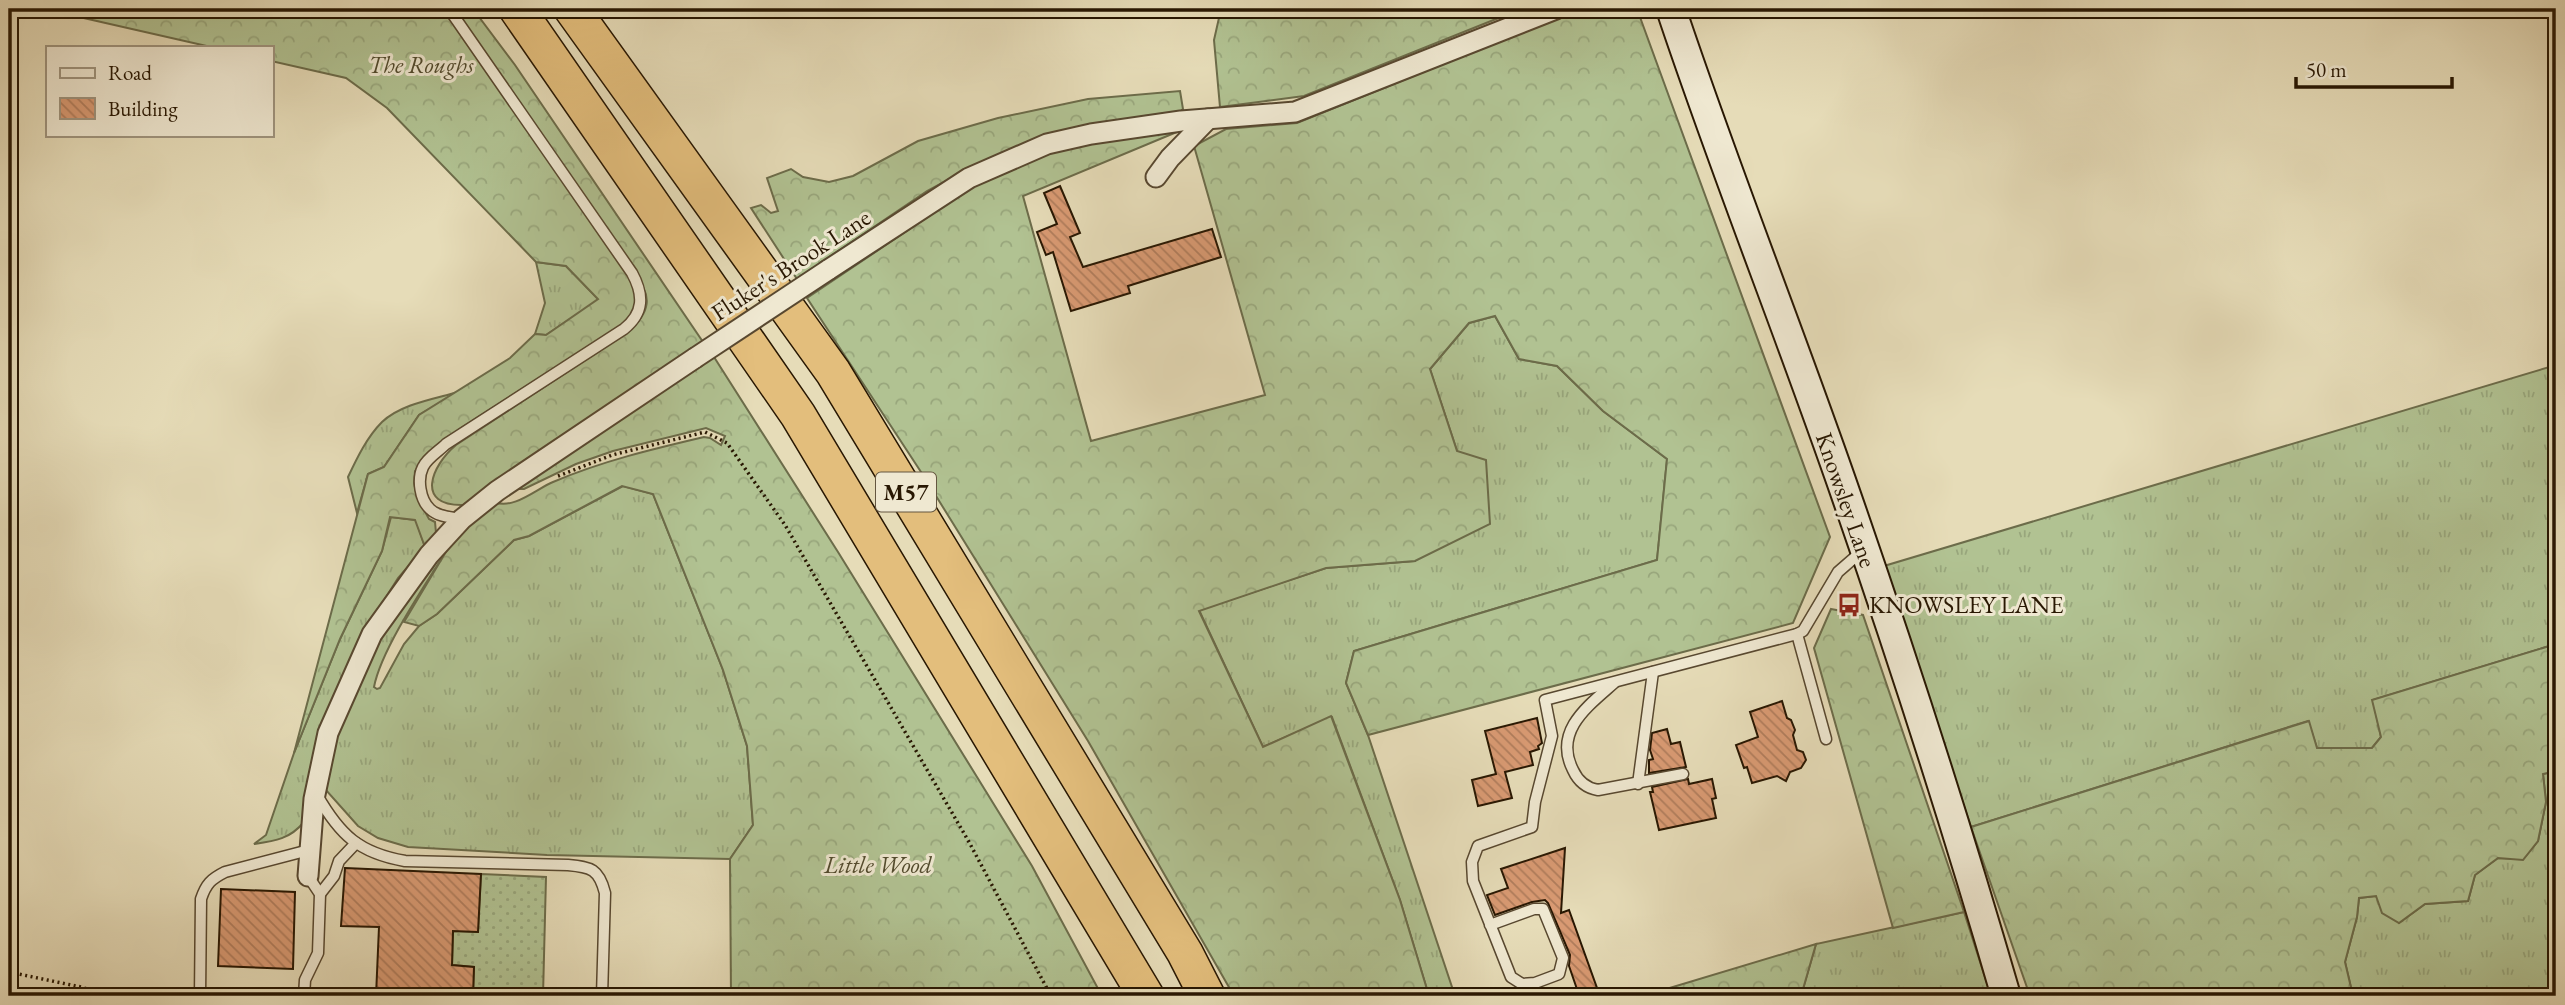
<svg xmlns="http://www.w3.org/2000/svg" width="2565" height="1005" viewBox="0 0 2565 1005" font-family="'EB Garamond',serif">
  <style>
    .grass { fill: url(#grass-tufts); stroke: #6c6c4a; stroke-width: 2 }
    .forest { fill: url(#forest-crowns); stroke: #6c6c4a; stroke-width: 2 }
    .garden { fill: url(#garden-dots); stroke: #6c6c4a; stroke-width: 2 }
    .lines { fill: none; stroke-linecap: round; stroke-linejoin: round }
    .stream { stroke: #6b796f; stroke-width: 6 }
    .building { fill: url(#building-back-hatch); stroke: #281702; stroke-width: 2 }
    .service-casing { stroke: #584830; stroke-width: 13 }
    .minor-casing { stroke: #584830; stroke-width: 23 }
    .secondary-casing { stroke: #281702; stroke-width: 32 }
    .motorway-casing { stroke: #281702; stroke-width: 38 }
    .path { stroke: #281702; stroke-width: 3.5; stroke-dasharray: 2 3.5; stroke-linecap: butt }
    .service { stroke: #efe8d1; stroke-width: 10 }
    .minor { stroke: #efe8d1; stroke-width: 19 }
    .secondary { stroke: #efe8d1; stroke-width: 28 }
    .motorway { stroke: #e3be7c; stroke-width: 35 }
    .minor-bridge-casing { stroke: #584830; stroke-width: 23; stroke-linecap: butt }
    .minor-bridge { stroke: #efe8d1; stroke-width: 19 }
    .labels { text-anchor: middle; stroke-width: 6; stroke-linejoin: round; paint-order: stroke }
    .shield { fill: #efe8d1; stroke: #645640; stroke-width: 2 }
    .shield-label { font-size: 23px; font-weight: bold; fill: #281702 }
    .park-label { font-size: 24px; font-style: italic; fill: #514a2d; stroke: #efe8d1 }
    .street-label { font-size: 24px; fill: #281702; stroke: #efe8d1 }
    .poi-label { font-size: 24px; fill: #281702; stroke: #efe8d1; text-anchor: start }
  </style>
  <defs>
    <pattern id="grass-tufts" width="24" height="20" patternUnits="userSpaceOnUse" patternTransform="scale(1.75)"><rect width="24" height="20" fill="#b1c292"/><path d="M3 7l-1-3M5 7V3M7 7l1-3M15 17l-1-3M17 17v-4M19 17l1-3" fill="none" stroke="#98a67c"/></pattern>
    <pattern id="forest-crowns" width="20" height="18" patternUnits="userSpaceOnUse" patternTransform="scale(1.75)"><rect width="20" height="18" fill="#b1c292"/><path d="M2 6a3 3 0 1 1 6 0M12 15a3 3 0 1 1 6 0" fill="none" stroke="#98a67c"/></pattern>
    <pattern id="garden-dots" width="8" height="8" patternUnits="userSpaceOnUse" patternTransform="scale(1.75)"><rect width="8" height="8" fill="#b1c292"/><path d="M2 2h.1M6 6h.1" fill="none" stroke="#98a67c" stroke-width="1.8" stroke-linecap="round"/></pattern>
    <pattern id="building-back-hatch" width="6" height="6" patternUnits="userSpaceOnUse" patternTransform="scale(1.75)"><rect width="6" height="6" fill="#d99a73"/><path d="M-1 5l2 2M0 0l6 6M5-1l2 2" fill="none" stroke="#b07d5c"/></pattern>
  </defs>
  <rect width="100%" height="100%" fill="#e6dcb8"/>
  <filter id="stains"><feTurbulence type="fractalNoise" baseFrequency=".00286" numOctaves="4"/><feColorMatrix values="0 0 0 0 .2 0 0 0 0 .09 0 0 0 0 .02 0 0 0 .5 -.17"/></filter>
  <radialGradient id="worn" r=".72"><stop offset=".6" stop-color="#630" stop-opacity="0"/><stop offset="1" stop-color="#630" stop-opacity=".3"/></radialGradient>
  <!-- grass -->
  <g class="grass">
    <polygon points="536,262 566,266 599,300 546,335 535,334 545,303"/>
    <polygon points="1495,316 1519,359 1557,366 1603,411 1667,459 1657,560 1354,651 1346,683 1368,735 1455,996 1429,996 1400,900 1332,717 1263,747 1199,610 1326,568 1415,561 1457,451 1430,369 1469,323"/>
    <polygon points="2556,365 2556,644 2373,700 2381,737 2372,748 2317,748 2308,721 1971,827 1884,566"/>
    <path d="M 458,392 L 419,415 L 384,467 L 368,474 L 357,513 L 348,477 C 357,458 367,437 382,422 C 401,404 434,399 458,392 Z"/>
    <path d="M 623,486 L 653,494 L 723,670 L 747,746 L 753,825 L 730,859 L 547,855 L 408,847 L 378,838 L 358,826 L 325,789 L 333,747 L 354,691 L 381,632 L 437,556 L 442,558 C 421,591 381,651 374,687 L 377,689 L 380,688 L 404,644 L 419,626 L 437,614 L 514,540 L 529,536 Z"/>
    <path d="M 391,517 L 416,520 L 425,547 L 398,578 L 366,629 L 304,822 C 290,839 275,841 254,844 L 266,835 L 294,753 L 340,639 L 382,551 Z"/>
    <polygon points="2556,771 2556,996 2353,996 2345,962 2357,917 2359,898 2376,896 2399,923 2425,904 2468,901 2475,875 2498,858 2523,859 2538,841 2546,802 2543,774"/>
    <polygon points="1964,912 1991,996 1801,996 1816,944"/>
  </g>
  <!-- forest -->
  <g class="forest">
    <path d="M 44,9 L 473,9 L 515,65 L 703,342 L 463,505 C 415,506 431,466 456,445 L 628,332 C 650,313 654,295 633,274 L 637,305 L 630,320 L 461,428 L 427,454 L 415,471 L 414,483 L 417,497 L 429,519 L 435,522 L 436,533 L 425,547 L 415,520 L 390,517 L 382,551 L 340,639 L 294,753 L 368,474 L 384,467 L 419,415 L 510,358 L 535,334 L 546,335 L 598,299 L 566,266 L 536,262 L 387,108 L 346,78 L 271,61 L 271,47 L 211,47 Z"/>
    <polygon points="1221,9 1521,9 1304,96 1220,107 1214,40"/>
    <polygon points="1580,9 1637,9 1830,537 1793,623 1368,735 1346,683 1354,651 1657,560 1667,459 1603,411 1557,366 1519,359 1495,316 1469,323 1430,369 1457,451 1486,460 1490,524 1415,561 1326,568 1199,611 1263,747 1331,716 1400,900 1429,996 1234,996 1088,741 923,475 807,298 975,185 1064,147 1184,129 1023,196 1091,441 1265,395 1194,146 1226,129 1297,123"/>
    <polygon points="1180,91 1183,109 1177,114 968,169 927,191 797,279 751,208 761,205 771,213 778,211 767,178 791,169 803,177 829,182 853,176 918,141 998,118 1088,99"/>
    <path d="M 714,357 L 838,552 L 1032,866 L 1102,996 L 731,996 L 730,859 L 753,825 L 747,746 L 723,670 L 653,494 L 622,486 L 529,536 L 514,540 L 437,614 L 419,626 L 404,622 L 453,540 L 494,502 C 514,510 536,489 553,482 C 602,461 653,449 704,437 L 710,438 L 721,445 L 725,436 L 706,428 L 613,451 L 576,464 L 524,489 L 510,489 Z"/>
    <polygon points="1831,609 1863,615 1964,912 1893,928 1814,648"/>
    <polygon points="2556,644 2556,771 2543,774 2546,802 2538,841 2523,860 2498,858 2475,875 2468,901 2425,904 2399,923 2382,913 2376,896 2359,898 2357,917 2345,962 2353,996 2030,996 1971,827 2309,721 2317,748 2372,748 2381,737 2372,700"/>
    <polygon points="1816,944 1801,996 1643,996"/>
  </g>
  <!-- garden -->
  <polygon class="garden" points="481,874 546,877 543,996 473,996 474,967 452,965 453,931 478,932"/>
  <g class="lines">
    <!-- stream -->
    <polyline class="stream" points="9,988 44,996"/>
  </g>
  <!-- building -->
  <g class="building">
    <polygon points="1060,186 1080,233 1070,237 1083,267 1212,229 1221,257 1128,286 1130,293 1071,311 1053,252 1046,255 1037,232 1057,224 1044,193"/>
    <polygon points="1782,701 1787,718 1791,720 1795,730 1793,735 1797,750 1803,752 1806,760 1801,768 1790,772 1786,781 1777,776 1752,783 1747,767 1744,768 1736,745 1758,737 1750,712"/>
    <polygon points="1537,718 1542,743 1538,746 1539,749 1530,752 1533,765 1505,772 1512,798 1478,806 1472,780 1496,774 1485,731"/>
    <polygon points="1667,729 1671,744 1680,742 1686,767 1649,773 1649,760 1653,759 1650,750 1652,733"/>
    <polygon points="1688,779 1689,784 1712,779 1716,798 1712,799 1716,818 1659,830 1650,792 1653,792 1652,787"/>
    <polygon points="1565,848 1561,913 1569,910 1597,988 1579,995 1569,966 1570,955 1548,903 1545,900 1532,902 1495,915 1487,895 1508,888 1501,869"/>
    <polygon points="345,868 481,874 478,932 453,931 452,965 474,967 473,996 376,996 379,927 341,926"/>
    <polygon points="221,889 295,892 293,969 218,966"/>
  </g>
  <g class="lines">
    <!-- service casing -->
    <g class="service-casing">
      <g id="service">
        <path d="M 449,9 L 632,273 C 644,295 644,313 624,329 L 446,444 C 439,451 427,458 423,467 C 417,479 420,500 430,509 C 438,517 451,517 461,519"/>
        <polyline points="1797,634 1826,739"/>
        <path d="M 1614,683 C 1588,706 1553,731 1573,770 C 1578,781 1586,788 1598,790 L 1683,774"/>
        <polyline points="1638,784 1653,672"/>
        <path d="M 317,795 C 340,835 359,853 405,861 L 568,865 C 591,867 599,869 605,893 L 602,996"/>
        <polyline points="320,894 334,876 339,861 356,843"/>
        <polyline points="1490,925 1534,909 1543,909 1563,958 1559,974 1535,983 1522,984 1511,977 1473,881 1472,862 1478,846 1532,827 1535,802 1552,736 1545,700 1797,634 1803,631 1838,572 1861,552"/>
        <path d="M 200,996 L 201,899 C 206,884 211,879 225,872 L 309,850"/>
        <polyline points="304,996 305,980 318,953 320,894 308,876"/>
      </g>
    </g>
    <!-- minor casing -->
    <g class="minor-casing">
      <g id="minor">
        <polyline points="1156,177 1170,158 1208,119"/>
        <polyline points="828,270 969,178 1047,144 1091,134 1181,121 1295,112 1556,9"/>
        <polyline points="308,876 314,799 328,733 372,634 429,555 462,519 497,491 695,358"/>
      </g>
    </g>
    <!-- secondary casing -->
    <g class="secondary-casing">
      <path id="secondary" d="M 1671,9 C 1725,171 1789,330 1845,492 C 1903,659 1957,827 2006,996"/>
    </g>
    <!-- motorway casing -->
    <g class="motorway-casing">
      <g id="motorway">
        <polyline points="517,9 798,415 1146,996"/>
        <polyline points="572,9 833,372 1185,953 1207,996"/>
      </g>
    </g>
    <!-- path -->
    <g class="path">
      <polyline points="558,476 612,455 705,432 727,443 785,525 969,842 1051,996"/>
      <polyline points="9,972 81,987 108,996"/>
    </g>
    <!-- service -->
    <use href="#service" class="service"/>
    <!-- minor -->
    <use href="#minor" class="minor"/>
    <!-- secondary -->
    <use href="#secondary" class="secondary"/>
    <!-- motorway -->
    <use href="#motorway" class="motorway"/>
    <!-- minor-bridge casing -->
    <g class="minor-bridge-casing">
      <polyline id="minor-bridge" points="695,358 828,270"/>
    </g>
    <!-- minor-bridge -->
    <use href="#minor-bridge" class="minor-bridge"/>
  </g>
  <!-- icons -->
  <defs>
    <g id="bus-bare" transform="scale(1.89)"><path d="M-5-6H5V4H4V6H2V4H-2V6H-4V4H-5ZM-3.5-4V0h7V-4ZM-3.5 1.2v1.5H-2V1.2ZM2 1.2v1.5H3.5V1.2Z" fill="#8f2418" stroke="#efe8d1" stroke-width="2.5" paint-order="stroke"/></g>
  </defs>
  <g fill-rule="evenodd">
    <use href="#bus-bare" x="1849" y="605"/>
  </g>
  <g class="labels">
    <!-- shield labels -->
    <rect class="shield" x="876" y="472.5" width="60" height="39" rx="5"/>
    <g class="shield-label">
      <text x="906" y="500">M57</text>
    </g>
    <!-- park labels -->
    <g class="park-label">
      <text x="421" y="73">The Roughs</text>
      <text x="878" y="873">Little Wood</text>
    </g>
    <!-- street labels -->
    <g class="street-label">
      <text transform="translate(791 265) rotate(-33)" y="8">Fluker's Brook Lane</text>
      <text transform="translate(1846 500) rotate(71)" y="8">Knowsley Lane</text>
    </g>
    <!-- poi labels -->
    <g class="poi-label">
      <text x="1869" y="613">KNOWSLEY LANE</text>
    </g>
  </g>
  <!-- margin -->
  <rect width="2565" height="1005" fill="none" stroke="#e6dcb8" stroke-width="35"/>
  <rect x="10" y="10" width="2544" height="984" fill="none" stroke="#281702" stroke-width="3.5"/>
  <rect x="18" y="18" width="2530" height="970" fill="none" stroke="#281702" stroke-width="2"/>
  <!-- legend -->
  <rect x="46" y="46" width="228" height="91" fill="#efe8d1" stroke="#9f947e" stroke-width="2"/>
  <rect x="60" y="68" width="35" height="10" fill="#efe8d1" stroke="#9f947e" stroke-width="2"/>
  <text x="108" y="80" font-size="21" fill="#281702">Road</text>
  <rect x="60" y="98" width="35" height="21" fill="url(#building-back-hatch)" stroke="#9f947e" stroke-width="2"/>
  <text x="108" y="116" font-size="21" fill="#281702">Building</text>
  <!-- scale -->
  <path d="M2296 77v10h156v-10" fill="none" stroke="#281702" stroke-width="3.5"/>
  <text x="2306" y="77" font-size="21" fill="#281702" stroke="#efe8d1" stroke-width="5" paint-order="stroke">50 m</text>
  <rect width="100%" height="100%" filter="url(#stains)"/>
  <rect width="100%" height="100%" fill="url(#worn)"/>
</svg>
